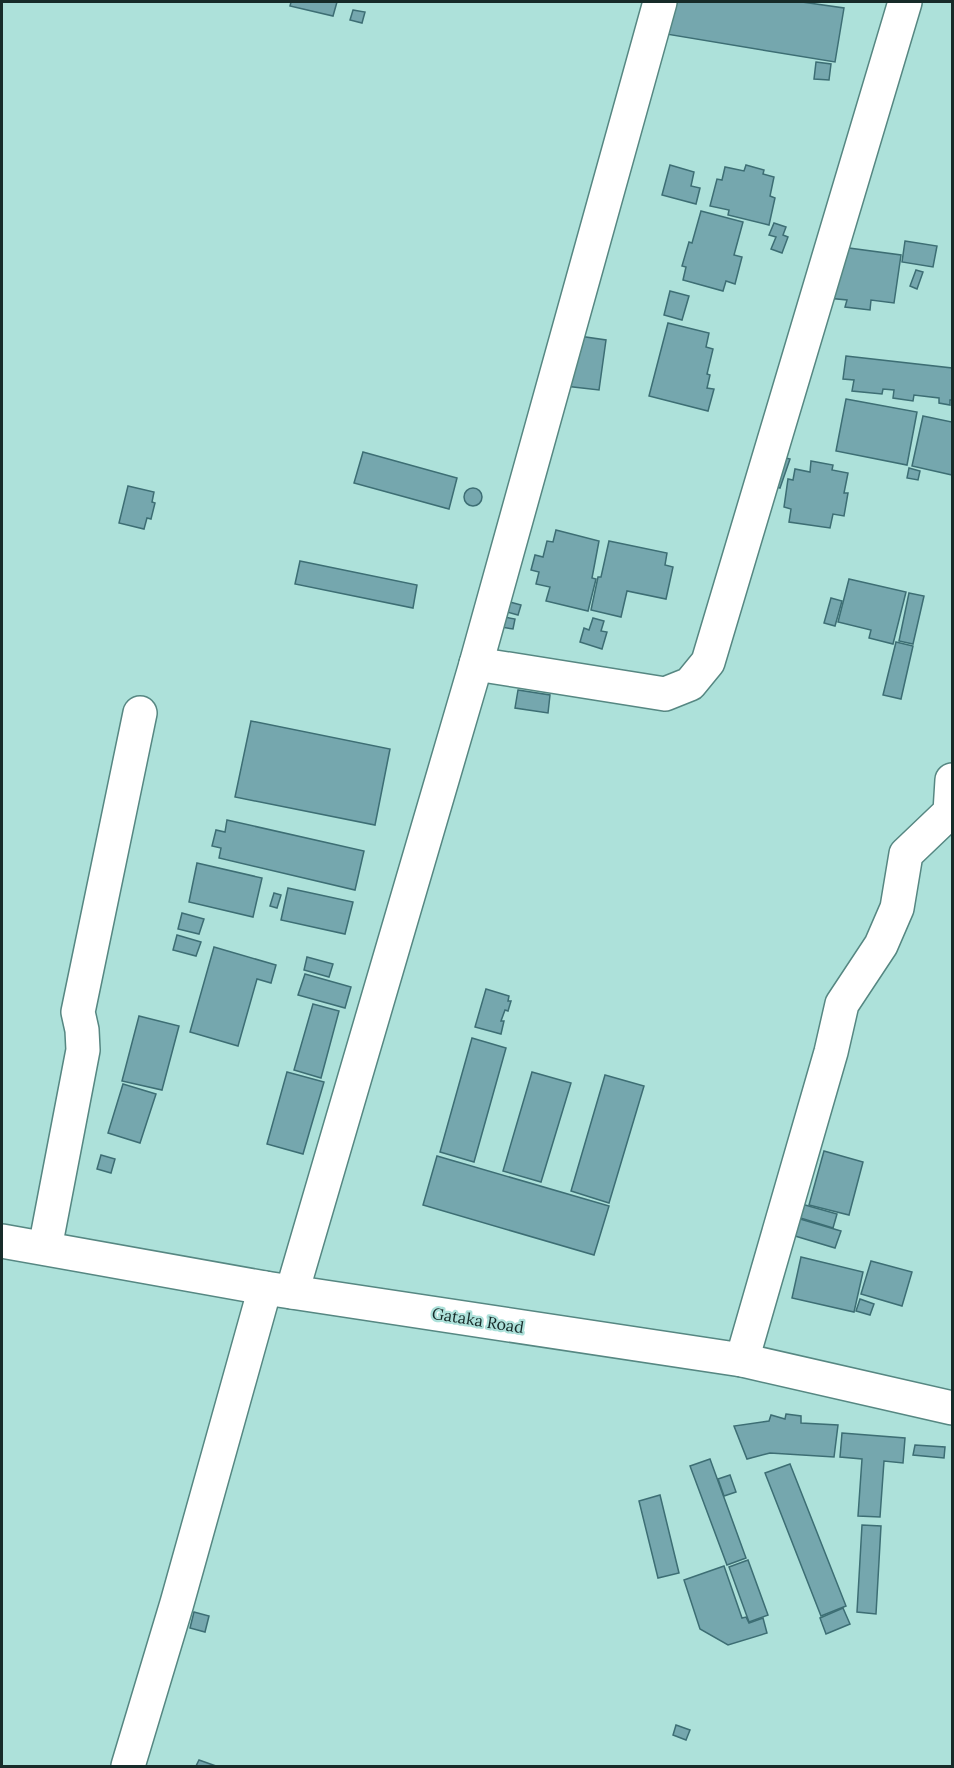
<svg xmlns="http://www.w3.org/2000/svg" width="954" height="1768" viewBox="0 0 954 1768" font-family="Lora,serif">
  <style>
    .building { fill: #75a7ae; stroke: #3d6e74; stroke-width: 1.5 }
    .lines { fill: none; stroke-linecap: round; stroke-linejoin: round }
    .minor-casing { stroke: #568782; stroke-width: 36 }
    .minor { stroke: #fff; stroke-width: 33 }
    .labels { text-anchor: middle; stroke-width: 4.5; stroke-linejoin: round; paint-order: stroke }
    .street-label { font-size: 16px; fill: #172b29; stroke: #ade1da }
  </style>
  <rect width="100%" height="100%" fill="#ade1da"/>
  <!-- building -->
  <g class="building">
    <polygon points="291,2 337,2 333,16 290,6"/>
    <polygon points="671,2 802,2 844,8 835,62 666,34"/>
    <polygon points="353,10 365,12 362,23 350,20"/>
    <polygon points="816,62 831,64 829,80 814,79"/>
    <polygon points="670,165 694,172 691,186 700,188 696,204 662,195"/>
    <polygon points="746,165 764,170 763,174 774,177 770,196 775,198 769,225 728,215 729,210 710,206 717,179 722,180 725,167 744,171"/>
    <polygon points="701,211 743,222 734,255 742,257 735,284 726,281 723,291 683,280 686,267 682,266 689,242 692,243"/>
    <polygon points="774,223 786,227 783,235 788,237 782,253 771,249 776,237 769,235"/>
    <polygon points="905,241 937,246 933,267 902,262"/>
    <polygon points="834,246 901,255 894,303 871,300 870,310 845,307 847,300 827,298"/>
    <polygon points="916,270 923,272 917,289 910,286"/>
    <polygon points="670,291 689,296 682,320 664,315"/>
    <polygon points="668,323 709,333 706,347 713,349 707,374 710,375 707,388 714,389 708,411 649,396"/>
    <polygon points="572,335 606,340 599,390 565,386"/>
    <polygon points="846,356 952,368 952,400 950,400 950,405 939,403 939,398 914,395 913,401 893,398 894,390 883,389 882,394 852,391 854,380 843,379"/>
    <polygon points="846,399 917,412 907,465 836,451"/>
    <polygon points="923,416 952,422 952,475 912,466"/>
    <polygon points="363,452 457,478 449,509 354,483"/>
    <polygon points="774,455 790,459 780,488 766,484"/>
    <polygon points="811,461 833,465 832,470 848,473 844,493 848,493 844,516 833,514 830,528 789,522 791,509 784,507 788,479 793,480 795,469 810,472"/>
    <polygon points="909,468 920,471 918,480 907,478"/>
    <polygon points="128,486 154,492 152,502 155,503 151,519 147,518 144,529 119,523"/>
    <circle cx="473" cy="497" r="9"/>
    <polygon points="556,530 599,541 592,578 596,579 588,611 546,601 550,587 536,584 539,572 531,570 535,555 543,557 547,541 553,542"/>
    <polygon points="609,541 667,553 665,565 673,567 666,599 627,591 621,617 591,610 598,577 601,577"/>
    <polygon points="300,561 417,585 413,608 295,584"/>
    <polygon points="849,579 906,592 893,644 869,638 871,630 838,622"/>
    <polygon points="909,593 924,596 913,644 899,641"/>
    <polygon points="831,598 842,601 835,626 824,623"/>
    <polygon points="510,602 521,605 518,615 507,612"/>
    <polygon points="504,617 515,619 513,629 501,627"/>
    <polygon points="593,618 604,621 601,631 607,632 602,649 580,642 584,628 589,630"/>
    <polygon points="896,642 913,646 901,699 883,695"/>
    <polygon points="518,690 550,695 548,713 515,708"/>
    <polygon points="251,721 390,749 375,825 235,797"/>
    <polygon points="227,820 364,851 355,890 219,858 221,848 212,846 216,830 225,832"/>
    <polygon points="197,863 262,878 253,917 189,902"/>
    <polygon points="288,888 353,902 345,934 281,920"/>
    <polygon points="274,893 281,895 277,908 270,906"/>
    <polygon points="182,913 204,919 199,934 178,929"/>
    <polygon points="177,935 201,942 196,956 173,950"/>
    <polygon points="214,947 276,965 271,983 257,979 238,1046 190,1032"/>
    <polygon points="307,957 333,964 329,977 304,970"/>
    <polygon points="305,974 351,987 345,1008 298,995"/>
    <polygon points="486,989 509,996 508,1001 511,1001 508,1011 505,1010 501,1021 504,1021 501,1034 475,1027"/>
    <polygon points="313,1004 339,1011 321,1078 294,1070"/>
    <polygon points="139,1016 179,1026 162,1090 122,1081"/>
    <polygon points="472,1038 506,1048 474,1162 440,1152"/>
    <polygon points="287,1072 324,1082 303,1154 267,1144"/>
    <polygon points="532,1072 571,1083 541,1182 503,1171"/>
    <polygon points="605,1075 644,1086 609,1203 571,1191"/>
    <polygon points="123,1084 156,1094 140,1143 108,1133"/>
    <polygon points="824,1151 863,1162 849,1215 809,1205"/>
    <polygon points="101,1155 115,1159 111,1173 97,1169"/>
    <polygon points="437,1156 609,1206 594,1255 423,1205"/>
    <polygon points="798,1203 837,1214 833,1228 794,1216"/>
    <polygon points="790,1216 841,1231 835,1248 785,1233"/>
    <polygon points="801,1257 863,1272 854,1312 792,1298"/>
    <polygon points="871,1261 912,1272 902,1306 861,1294"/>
    <polygon points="860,1299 874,1304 870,1315 856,1311"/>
    <polygon points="786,1414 801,1416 801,1423 838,1425 834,1457 770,1453 747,1459 734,1426 769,1421 771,1415 785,1419"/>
    <polygon points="842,1433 905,1438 903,1463 884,1461 880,1517 858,1516 862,1459 840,1457"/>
    <polygon points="915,1445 945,1447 944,1458 913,1455"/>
    <polygon points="710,1459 746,1558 727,1565 690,1466"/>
    <polygon points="790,1464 846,1606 821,1616 765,1473"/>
    <polygon points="730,1475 736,1492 724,1496 718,1479"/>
    <polygon points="660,1495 679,1573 658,1578 639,1501"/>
    <polygon points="862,1525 881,1526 876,1614 857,1612"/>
    <polygon points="748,1560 768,1615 749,1622 729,1567"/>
    <polygon points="724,1566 742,1618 746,1617 749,1623 763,1618 767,1633 728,1645 700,1629 684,1580"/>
    <polygon points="843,1608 850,1624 826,1634 820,1618"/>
    <polygon points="194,1612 209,1616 205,1632 190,1628"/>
    <polygon points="676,1725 690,1730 686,1740 673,1735"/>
    <polygon points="199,1760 216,1766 196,1766"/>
  </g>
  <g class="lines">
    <!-- minor casing -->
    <g class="minor-casing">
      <g id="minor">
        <polyline points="476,664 665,694 690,684 708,662 905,2"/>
        <polyline points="2,1241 265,1288 742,1360 952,1408"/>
        <polyline points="45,1248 83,1050 82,1030 78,1012 140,713"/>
        <polyline points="292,1292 476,664 660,2"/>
        <polyline points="742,1360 831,1052 842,1004 881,945 897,908 906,854 950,812 952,780"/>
        <polyline points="128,1766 177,1603 265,1288"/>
      </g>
    </g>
    <!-- minor -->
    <use href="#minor" class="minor"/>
  </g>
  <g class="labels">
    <!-- street labels -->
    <g class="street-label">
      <text transform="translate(478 1320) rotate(9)" y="6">Gataka Road</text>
    </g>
  </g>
  <!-- border -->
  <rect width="954" height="1768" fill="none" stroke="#172b29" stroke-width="6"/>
</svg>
